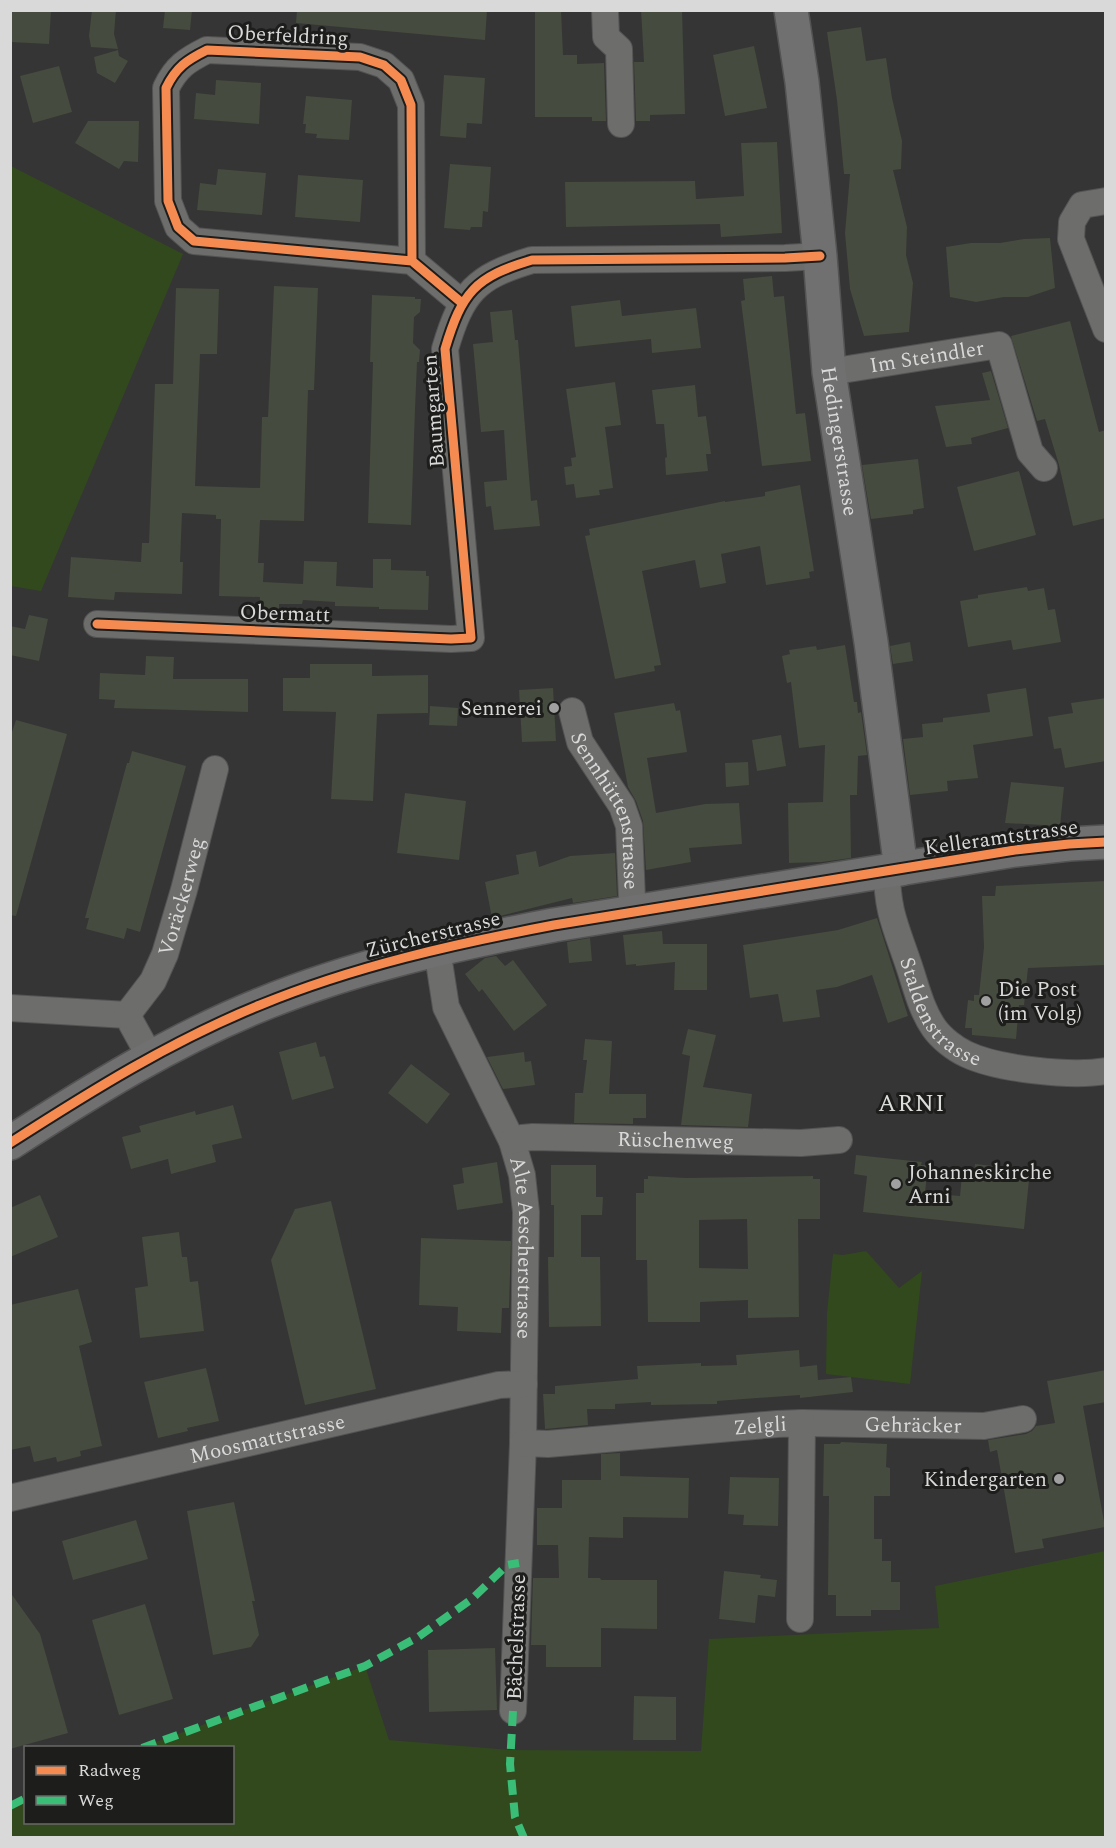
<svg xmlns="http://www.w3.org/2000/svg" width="1116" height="1848" viewBox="0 0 1116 1848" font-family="Spectral,serif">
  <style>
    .green { fill: #32491e }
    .building { fill: #454b3e; fill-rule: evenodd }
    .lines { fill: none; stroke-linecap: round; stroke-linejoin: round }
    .street-casing { stroke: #525352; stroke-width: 28 }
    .secondary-casing { stroke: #525352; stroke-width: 36 }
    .street { stroke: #6d6d6c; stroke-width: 26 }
    .secondary { stroke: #707070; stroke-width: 33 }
    .quiet { stroke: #3abd76; stroke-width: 8; stroke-dasharray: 15 8; stroke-linecap: butt }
    .cycleway-casing { stroke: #1d1d1c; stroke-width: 13 }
    .cycleway { stroke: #f68b52; stroke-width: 9 }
    .poi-dot { fill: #9fa09f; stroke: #1d1d1c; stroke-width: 2 }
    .labels { text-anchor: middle; stroke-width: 6; stroke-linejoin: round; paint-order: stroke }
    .street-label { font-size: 21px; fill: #d8d9d8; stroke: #1d1d1c }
    .poi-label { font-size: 21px; fill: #d8d9d8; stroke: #1d1d1c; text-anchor: end }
    .quarter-label { font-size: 24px; letter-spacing: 1.5px; fill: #dbddda; stroke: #1d1d1c }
  </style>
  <rect width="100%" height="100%" fill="#353535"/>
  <!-- green -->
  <g class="green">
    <polygon points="11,166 183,254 41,591 11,586"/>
    <polygon points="866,1251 899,1288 922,1271 910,1384 826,1374 827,1313 833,1254 843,1255"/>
    <polygon points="1105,1551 1105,1837 11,1837 11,1806 25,1798 26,1822 232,1822 232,1748 142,1747 365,1666 389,1740 511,1750 701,1751 709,1639 939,1628 935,1586"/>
  </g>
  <!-- building -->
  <g class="building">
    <polygon points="10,10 51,10 49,44 10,42"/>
    <polygon points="92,10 116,10 114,34 118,49 91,47 89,36"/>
    <polygon points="165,10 192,10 190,30 163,28"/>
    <polygon points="297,10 487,10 485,40 296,23"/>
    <polygon points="535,10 561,10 563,55 577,55 577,64 604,63 606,121 592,121 592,117 535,117"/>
    <polygon points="641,10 682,10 685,114 650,115 650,121 636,121 634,62 644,62"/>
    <polygon points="861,27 866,61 886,58 892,98 902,141 901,169 893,170 907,227 906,255 913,283 909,332 864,336 850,289 845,233 850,174 844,174 837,100 827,32"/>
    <polygon points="754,46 767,108 725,116 713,55"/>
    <polygon points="118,50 119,56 128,61 115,83 97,73 94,57"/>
    <polygon points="59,66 72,112 33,123 20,76"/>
    <polygon points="444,75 485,78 482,124 467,123 466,138 440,136"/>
    <polygon points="216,80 261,83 259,124 194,119 196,93 215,95"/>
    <polygon points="306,96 352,100 349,140 316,138 317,134 305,133 306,124 303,124"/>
    <polygon points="88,121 139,121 138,162 124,161 119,169 75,143"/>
    <polygon points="777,142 782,233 721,237 720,224 566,227 565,182 695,181 696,199 744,196 741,143"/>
    <polygon points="450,164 491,167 488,212 483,211 482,227 471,227 470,230 444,228"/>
    <polygon points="218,169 266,173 262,215 197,210 200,183 216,185"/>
    <polygon points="298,175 363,180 360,222 295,217"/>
    <polygon points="1050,238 1055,288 1028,297 1004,297 976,302 950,297 946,247 971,243 1000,243 1024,239"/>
    <polygon points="772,276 774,297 784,296 796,414 805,413 811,461 762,466 741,301 745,300 743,279"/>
    <polygon points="274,286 318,288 314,390 308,390 304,521 260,520 258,563 264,563 263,582 303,584 304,561 337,562 336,586 373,588 373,559 391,559 391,570 426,571 426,576 429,576 428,610 379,609 379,607 335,606 335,602 303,600 302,604 279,604 279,612 259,612 260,597 219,596 221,519 216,519 216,515 182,513 180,562 183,562 182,594 115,592 114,600 68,597 71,557 141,562 142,543 149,543 155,384 173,384 176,288 219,289 217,354 200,354 195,486 260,488 262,417 268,417"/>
    <polygon points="372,295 415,297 415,299 421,299 420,312 414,317 413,343 420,350 419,362 417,362 415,409 411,525 368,523 373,362 370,362"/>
    <polygon points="620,300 622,316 696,308 701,348 652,353 651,339 575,347 571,306"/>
    <polygon points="512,310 515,340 518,340 531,501 537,500 540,526 494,530 491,506 486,507 484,482 507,480 504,430 481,432 473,344 493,342 490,312"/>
    <polygon points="1070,321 1099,432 1106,430 1106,518 1073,526 1059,465 1045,419 1037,421 1011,336"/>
    <polygon points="991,371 1008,428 971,438 972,444 946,447 935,406 990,400 982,373"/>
    <polygon points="615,382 621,425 605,427 613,488 599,490 600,495 576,498 574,484 566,485 564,467 572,466 571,458 576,457 566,389"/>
    <polygon points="695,385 698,417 706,416 711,454 706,454 708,471 666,475 665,458 667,457 664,424 656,424 652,390"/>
    <polygon points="918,459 924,508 913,510 913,514 871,519 862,465"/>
    <polygon points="1019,471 1036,535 974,551 957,487"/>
    <polygon points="800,485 814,571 809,572 810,578 766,585 760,546 721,554 726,583 700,588 695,560 642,571 661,665 654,666 655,671 615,679 585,536 590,535 589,529 725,501 725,502 765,496 765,492"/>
    <polygon points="1027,587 1028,591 1044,588 1048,610 1055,609 1061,642 1013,650 1011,640 968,647 960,601 978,598 978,595"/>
    <polygon points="29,615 48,619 39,661 10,655 10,626 25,629"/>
    <polygon points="910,642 913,661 893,664 890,646"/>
    <polygon points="845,645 854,702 857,702 858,713 861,712 867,755 858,756 857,795 850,795 851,858 822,862 789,863 788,803 823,802 825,745 799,748 791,682 787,683 782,656 790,654 789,650 816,646 817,650"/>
    <polygon points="146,656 174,657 173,679 248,679 248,712 114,708 115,700 99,699 100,673 145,675"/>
    <polygon points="310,664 372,664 372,676 428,675 428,713 377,714 373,801 331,799 336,712 283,711 283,678 310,678"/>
    <polygon points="553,688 556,741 522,742 519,690"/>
    <polygon points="1026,688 1033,736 973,745 978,778 947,781 948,791 910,795 903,739 923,737 922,724 943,722 943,718 990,712 987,694"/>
    <polygon points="1106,698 1106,761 1065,768 1061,748 1054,749 1048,717 1073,713 1071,703"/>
    <polygon points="674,703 676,711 680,710 687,752 647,758 656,813 705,804 739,803 742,844 689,848 691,862 646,870 643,821 636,801 628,787 614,713"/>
    <polygon points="430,706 458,708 457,726 429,725"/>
    <polygon points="16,720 67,734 16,916 10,915 10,738"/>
    <polygon points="781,735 786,766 757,771 752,740"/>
    <polygon points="132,751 186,766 140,932 127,928 124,939 86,929 89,918 85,918 127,763 129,763"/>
    <polygon points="748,762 749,785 726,787 725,763"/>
    <polygon points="1011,782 1064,787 1060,826 1005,823"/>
    <polygon points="405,793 466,801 459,860 397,853"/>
    <polygon points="536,851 539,867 570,856 615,853 617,896 573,903 572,898 492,918 485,882 519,874 516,855"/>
    <polygon points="1106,881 1106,965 1028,968 1024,1005 1019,1005 1016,1039 972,1035 972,1028 965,1028 968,1000 974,1001 974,995 979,995 984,947 982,896 995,896 996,886"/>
    <polygon points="877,918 908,1016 888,1023 872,975 837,987 816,990 820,1017 783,1022 778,994 750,998 743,945 838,930"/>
    <polygon points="662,931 663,944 707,944 707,990 674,990 675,962 636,966 636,964 626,965 623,935"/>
    <polygon points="590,938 592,961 569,963 567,942"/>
    <polygon points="496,956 505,966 513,960 547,1005 514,1031 482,989 479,992 465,974 485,958"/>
    <polygon points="688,1029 716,1035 703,1087 752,1094 748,1127 681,1125 690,1056 682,1054"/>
    <polygon points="585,1039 612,1041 609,1094 646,1094 646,1118 633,1118 633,1124 574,1123 575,1093 583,1093 587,1060 583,1060"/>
    <polygon points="316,1042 320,1057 325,1056 334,1088 292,1100 279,1052"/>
    <polygon points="524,1052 525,1062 531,1061 535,1085 503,1089 487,1057"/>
    <polygon points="411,1064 450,1094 427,1124 388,1093"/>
    <polygon points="233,1105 242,1138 212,1145 216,1162 171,1174 168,1159 131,1169 122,1137 141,1132 139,1126 195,1111 196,1115"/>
    <polygon points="856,1155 922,1162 921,1165 928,1165 925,1193 960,1196 962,1174 974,1175 975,1164 1030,1170 1024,1229 863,1212 867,1176 854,1174"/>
    <polygon points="497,1162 503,1203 457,1210 453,1185 464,1183 462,1168"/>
    <polygon points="551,1165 596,1165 596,1197 603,1197 602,1215 581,1215 581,1257 600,1257 601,1326 549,1327 548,1257 554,1257 554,1205 551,1205"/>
    <path d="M 648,1176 L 686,1178 L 813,1176 L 813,1179 L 820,1179 L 820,1219 L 798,1219 L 799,1317 L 748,1318 L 748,1300 L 700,1302 L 700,1322 L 648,1322 L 647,1260 L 636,1260 L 636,1193 L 644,1193 L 644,1179 L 648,1179 ZM 747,1219 L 748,1269 L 699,1268 L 699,1220 Z"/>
    <polygon points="40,1195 58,1237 10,1257 10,1208"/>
    <polygon points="331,1201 376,1389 305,1405 271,1260 295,1209"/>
    <polygon points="179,1232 182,1257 187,1257 190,1282 198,1281 204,1331 140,1338 135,1288 148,1286 142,1237"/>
    <polygon points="421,1238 511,1241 509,1308 502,1308 501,1333 457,1331 458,1307 419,1305"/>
    <polygon points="78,1289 92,1342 79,1346 102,1446 80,1451 81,1456 57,1462 56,1457 34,1462 30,1446 10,1450 10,1305"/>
    <polygon points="799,1350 800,1367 817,1365 818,1380 851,1377 853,1392 800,1398 800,1395 717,1401 717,1404 651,1405 651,1402 615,1404 615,1409 587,1409 588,1425 545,1429 543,1394 555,1394 555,1386 638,1379 637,1366 701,1363 701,1366 737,1365 736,1355"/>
    <polygon points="206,1368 219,1421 187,1428 188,1431 158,1438 144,1382"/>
    <polygon points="1106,1370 1106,1402 1083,1406 1105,1527 1042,1539 1044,1548 1015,1553 997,1450 990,1452 988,1440 1026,1434 1032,1431 1036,1426 1055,1423 1047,1381"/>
    <polygon points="841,1442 887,1444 886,1467 890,1468 890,1496 874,1496 874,1539 882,1539 882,1561 891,1561 891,1582 900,1582 900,1610 871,1610 871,1616 836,1616 836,1595 828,1595 829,1496 823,1496 824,1444 840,1444"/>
    <polygon points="620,1453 620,1476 689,1478 688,1518 623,1517 623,1538 589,1537 588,1578 600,1578 601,1580 657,1580 657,1629 601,1628 601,1667 546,1667 546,1645 531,1645 533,1578 559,1578 558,1545 537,1545 537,1508 562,1508 562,1480 601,1480 601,1454"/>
    <polygon points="730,1477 779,1478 778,1526 743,1525 744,1515 728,1514"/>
    <polygon points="234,1502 255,1601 252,1601 259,1635 251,1647 213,1655 187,1511"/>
    <polygon points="136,1520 148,1559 73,1580 62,1541"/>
    <polygon points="724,1571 761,1575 760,1578 777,1580 775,1597 758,1595 755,1623 719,1619"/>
    <polygon points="10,1592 40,1634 68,1733 10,1749"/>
    <polygon points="145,1604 173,1699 119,1715 92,1620"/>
    <polygon points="495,1648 497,1710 429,1712 428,1650"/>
    <polygon points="634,1696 676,1697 676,1740 633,1740"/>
  </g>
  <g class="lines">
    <!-- street casing -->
    <g class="street-casing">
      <g id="street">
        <polyline points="605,10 606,37 619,49 621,124"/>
        <polyline points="1106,201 1082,205 1072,222 1071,239 1106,329"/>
        <path d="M 412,261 L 194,241 L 178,227 L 168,201 L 166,88 C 176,67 187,60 207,50 L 360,57 L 384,65 L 401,80 L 411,105 L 412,261 L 462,303"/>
        <path id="s1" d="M 829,372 L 999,345 L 1030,452 L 1044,468"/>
        <path d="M 97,624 L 451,639 L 471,638 L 445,349 C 462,292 475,277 532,260 L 785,258 L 820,256"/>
        <path id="s2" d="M 572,711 L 580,742 L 622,806 L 629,826 L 632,899 L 635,912"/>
        <path id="s3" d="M 887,871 C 887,909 895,925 907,960 C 915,982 920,1008 934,1028 C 941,1038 955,1049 966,1054 C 997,1069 1071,1077 1106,1071"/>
        <path id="s4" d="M 437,949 L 446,1007 L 512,1141 L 522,1175 L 526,1212 L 523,1443 L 513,1711"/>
        <polyline points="10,1008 127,1015 150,1057"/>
        <path id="s5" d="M 127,1015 L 153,981 L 165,954 L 184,890 L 215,769"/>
        <path id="s6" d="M 512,1141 L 522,1138 L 533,1137 L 801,1143 L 839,1140"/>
        <path id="s7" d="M 802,1423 L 984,1426 L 1023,1419"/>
        <path id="s8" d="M 523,1443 L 548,1444 L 777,1424 L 802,1423 L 800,1619"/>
        <path id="s9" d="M 10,1498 L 499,1385 L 524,1384"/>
      </g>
    </g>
    <!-- secondary casing -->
    <g class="secondary-casing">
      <g id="secondary">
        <path id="s10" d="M 791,10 L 802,82 L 820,256 L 829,372 L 871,642 L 901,869"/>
        <path d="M 10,1143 C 91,1091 171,1041 260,1005 C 355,966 454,944 554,925 L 1015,850 L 1069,844 L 1106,842"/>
      </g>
    </g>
    <!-- street -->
    <use href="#street" class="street"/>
    <!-- secondary -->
    <use href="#secondary" class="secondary"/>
    <!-- quiet -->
    <g class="quiet">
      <polyline points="513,1711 510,1764 515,1817 524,1838"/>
      <polyline points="142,1748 365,1666 418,1637 472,1599 507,1565 519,1563"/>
      <polyline points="10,1806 26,1798"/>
    </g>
    <!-- cycleway casing -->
    <g class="cycleway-casing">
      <g id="cycleway">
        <path d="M 412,261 L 194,241 L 178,227 L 168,201 L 166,88 C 176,67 187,60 207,50 L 360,57 L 384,65 L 401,80 L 411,105 L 412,261 L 462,303"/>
        <path d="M 97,624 L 451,639 L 471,638 L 445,349 C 462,292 475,277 532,260 L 785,258 L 820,256"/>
        <path d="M 10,1143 C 91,1091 171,1041 260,1005 C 355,966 454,944 554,925 L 1015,850 L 1069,844 L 1106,842"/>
      </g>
    </g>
    <!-- cycleway -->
    <use href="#cycleway" class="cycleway"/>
  </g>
  <!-- markers -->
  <g class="poi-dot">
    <circle cx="554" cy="708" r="6"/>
    <circle cx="986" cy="1001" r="6"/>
    <circle cx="896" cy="1184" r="6"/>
    <circle cx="1059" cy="1479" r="6"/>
  </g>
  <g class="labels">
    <!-- street labels -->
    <g class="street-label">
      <text transform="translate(288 35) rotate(3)" y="7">Oberfeldring</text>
      <text dy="7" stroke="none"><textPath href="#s1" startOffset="99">Im Steindler</textPath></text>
      <text transform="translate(433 411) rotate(-94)" y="7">Baumgarten</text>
      <text dy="7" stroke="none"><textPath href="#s10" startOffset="434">Hedingerstrasse</textPath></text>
      <text transform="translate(285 613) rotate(2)" y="7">Obermatt</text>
      <text dy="7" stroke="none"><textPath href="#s2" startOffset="108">Sennhüttenstrasse</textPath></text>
      <text transform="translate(1001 837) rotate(-8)" y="7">Kelleramtstrasse</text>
      <text dy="7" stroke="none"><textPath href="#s5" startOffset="132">Voräckerweg</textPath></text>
      <text transform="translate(433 934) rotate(-14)" y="7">Zürcherstrasse</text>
      <text dy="7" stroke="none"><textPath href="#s3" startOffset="156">Staldenstrasse</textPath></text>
      <text dy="7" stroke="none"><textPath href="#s6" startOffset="164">Rüschenweg</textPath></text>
      <text dy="7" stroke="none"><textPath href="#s4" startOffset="316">Alte Aescherstrasse</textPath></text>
      <text dy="7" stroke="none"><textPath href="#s7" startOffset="111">Gehräcker</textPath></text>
      <text dy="7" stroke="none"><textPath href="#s8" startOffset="238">Zelgli</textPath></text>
      <text dy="7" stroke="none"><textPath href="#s9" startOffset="264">Moosmattstrasse</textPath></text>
      <text transform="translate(516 1637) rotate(-88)" y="7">Bächelstrasse</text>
    </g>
    <!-- poi labels -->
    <g class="poi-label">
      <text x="542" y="715">Sennerei</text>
      <text x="998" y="996" text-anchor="start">Die Post<tspan x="998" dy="24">(im Volg)</tspan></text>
      <text x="908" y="1179" text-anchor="start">Johanneskirche<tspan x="908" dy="24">Arni</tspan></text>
      <text x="1047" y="1486">Kindergarten</text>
    </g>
    <!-- quarter labels -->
    <g class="quarter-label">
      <text x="912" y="1111">ARNI</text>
    </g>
  </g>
  <!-- border -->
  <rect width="1116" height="1848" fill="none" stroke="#d8d9d8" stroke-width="24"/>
  <!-- legend -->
  <rect x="24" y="1746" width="210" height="78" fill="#1d1d1c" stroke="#686867" stroke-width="1.5"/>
  <rect x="36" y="1766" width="30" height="9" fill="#f68b52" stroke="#686867" stroke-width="1.5"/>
  <text x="78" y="1776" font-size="18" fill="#d8d9d8">Radweg</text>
  <rect x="36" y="1796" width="30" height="9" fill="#3abd76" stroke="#686867" stroke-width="1.5"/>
  <text x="78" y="1806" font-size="18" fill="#d8d9d8">Weg</text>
</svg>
